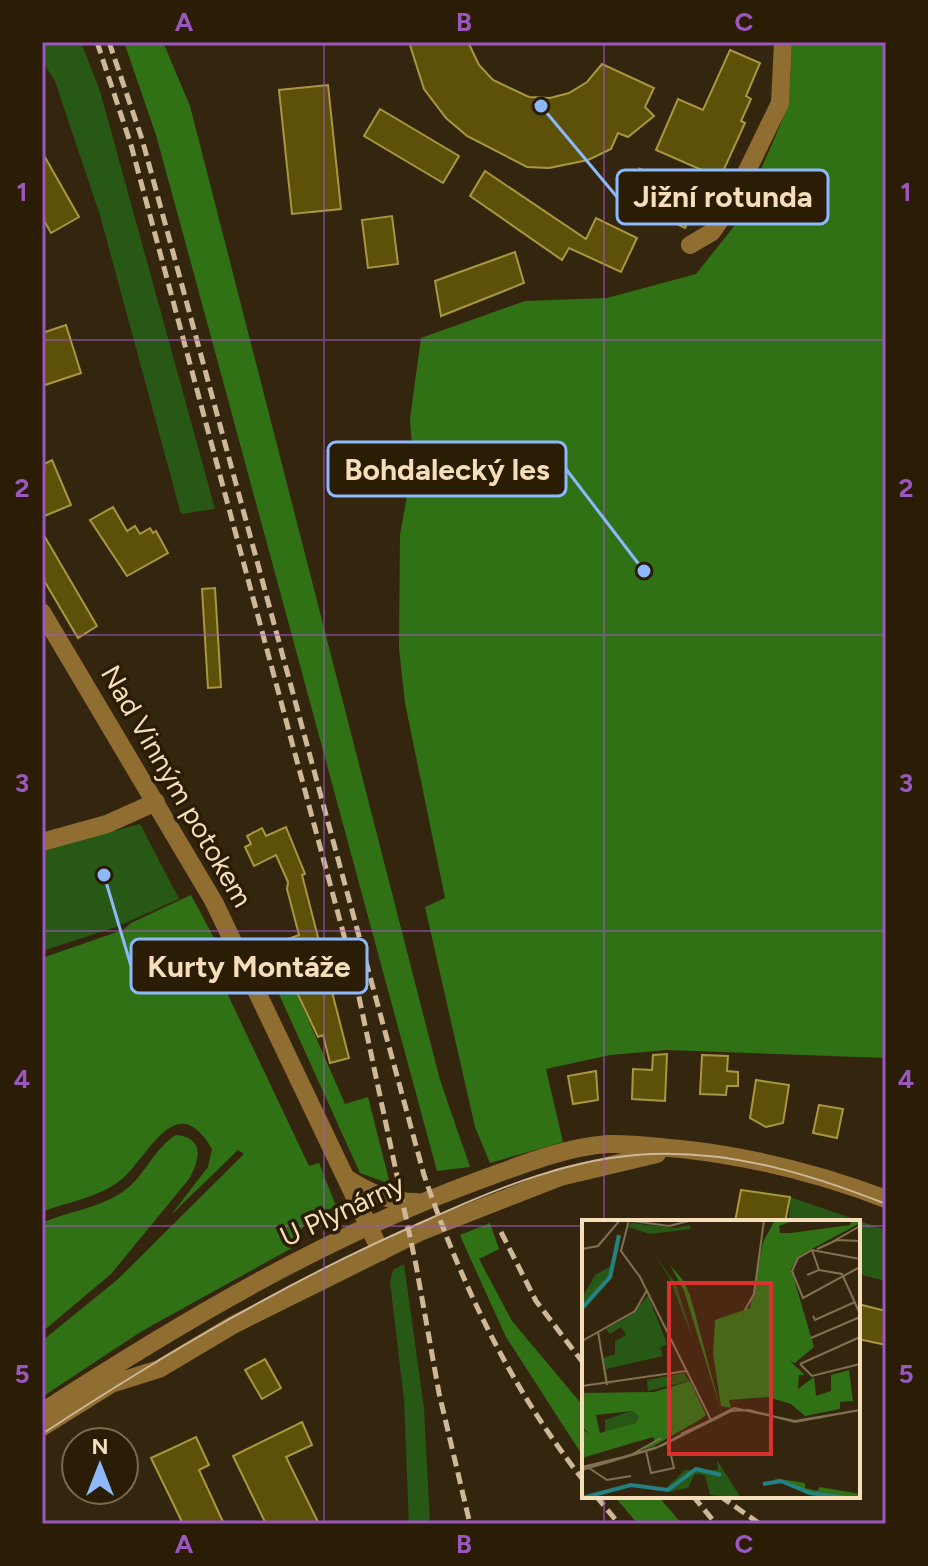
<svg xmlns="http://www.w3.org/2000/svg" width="928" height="1566" viewBox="0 0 928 1566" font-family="Figtree,sans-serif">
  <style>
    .green { fill: #285815 }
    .forest { fill: #307115 }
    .building { fill: #5d5008; stroke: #a89742; stroke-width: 2 }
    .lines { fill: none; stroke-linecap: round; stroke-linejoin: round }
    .minor { stroke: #906d30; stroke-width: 18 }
    .tram { stroke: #ceb897; stroke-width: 2 }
    .rail { stroke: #ceb897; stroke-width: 5; stroke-dasharray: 12 6; stroke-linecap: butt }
    .grid { fill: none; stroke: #9a58be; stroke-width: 2; stroke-opacity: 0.55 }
    .labels { text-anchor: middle; stroke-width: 7; stroke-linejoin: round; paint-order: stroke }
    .street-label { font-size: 28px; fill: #f6deba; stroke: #2a1c05 }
    .inset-river { fill: none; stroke: #238184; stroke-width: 4 }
    .inset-road { fill: none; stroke: #827053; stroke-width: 2 }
    .view { fill: #d8312f; fill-opacity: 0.15; stroke: #d8312f; stroke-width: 4 }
    .inset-edge { fill: none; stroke: #f6deba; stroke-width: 4 }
    .leader { fill: none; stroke: #8db9fc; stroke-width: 3 }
    .callout-dot { fill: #8db9fc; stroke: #2a1c05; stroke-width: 3 }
    .callout { fill: #2a1c05; stroke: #8db9fc; stroke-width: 3 }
    .callout-label { font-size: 30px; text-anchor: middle; font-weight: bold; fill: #f6deba }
    .neatline { fill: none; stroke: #9a58be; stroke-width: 3 }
    .grid-label { font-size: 26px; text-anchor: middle; font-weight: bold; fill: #9a58be }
  </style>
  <rect width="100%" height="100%" fill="#34260e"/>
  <!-- green -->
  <g class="green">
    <polygon points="42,42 81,42 100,91 215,509 181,514 100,215 55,81 42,61"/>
    <polygon points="140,824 179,899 116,927 42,951 42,850"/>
    <polygon points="790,1197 886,1230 886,1281 858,1274 858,1222 789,1222"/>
    <polygon points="404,1264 424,1408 430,1524 409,1524 404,1400 390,1282 393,1270"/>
  </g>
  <!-- forest -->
  <g class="forest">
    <polygon points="124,42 163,42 190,106 440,1080 470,1167 437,1171 188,252 156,135"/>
    <polygon points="792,42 886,42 886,1058 667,1050 610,1055 546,1069 563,1142 490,1163 475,1127 425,907 445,898 405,703 399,648 400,535 413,462 410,419 421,338 525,301 607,298 696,274 736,224 773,142 789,103"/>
    <path d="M 191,895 L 230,968 L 218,974 L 309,1166 L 319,1163 L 336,1206 L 306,1220 L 292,1248 L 142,1331 L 42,1397 L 42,1341 L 117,1280 L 244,1154 L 238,1150 L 171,1215 L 208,1167 L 212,1149 C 174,1084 147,1163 117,1183 C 95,1198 67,1202 42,1212 L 42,958 L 123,930 L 131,923 Z"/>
    <polygon points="294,987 345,1104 368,1097 390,1184 360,1173 278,992"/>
    <path d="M 176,1135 C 205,1138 200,1159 189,1179 L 111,1274 L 42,1332 L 42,1223 C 69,1211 100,1208 124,1191 C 145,1176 154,1148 176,1135 Z"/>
    <polygon points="490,1223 499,1249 479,1259 512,1321 584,1407 584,1458 506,1337 462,1240 460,1235"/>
    <polygon points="614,1496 658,1496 682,1524 638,1524"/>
  </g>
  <!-- building -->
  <g class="building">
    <polygon points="409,42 468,42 479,65 493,80 529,97 550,98 569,93 587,82 602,64 654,88 645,107 654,116 628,137 618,133 611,149 588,160 549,168 527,167 467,136 446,118 424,89"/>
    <polygon points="730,50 760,63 746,96 751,99 741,121 745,123 720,178 656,150 678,99 703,110"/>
    <polygon points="328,85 341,209 292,214 279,90"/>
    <polygon points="380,109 459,156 443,183 364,136"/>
    <polygon points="42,152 79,217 51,233 42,217"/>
    <polygon points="640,169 700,197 685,228 637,205 645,188"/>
    <polygon points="485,171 586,239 596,218 637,238 621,272 569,248 562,260 470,196"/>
    <polygon points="392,216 398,264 368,268 362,220"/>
    <polygon points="515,252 524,283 441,316 435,281"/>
    <polygon points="66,325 81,373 42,386 42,333"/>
    <polygon points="52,460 71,505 42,517 42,465"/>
    <polygon points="113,507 127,531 135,526 140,534 150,528 153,533 156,531 168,553 127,576 90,520"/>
    <polygon points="42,532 97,626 78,638 42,577"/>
    <polygon points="215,588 221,687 208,688 202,589"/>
    <polygon points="286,827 305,874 302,875 349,1058 330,1063 323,1035 318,1037 287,971 281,972 278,960 266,967 258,950 299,935 287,889 288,882 276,855 254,866 245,847 251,844 247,836 262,828 266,836"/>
    <polygon points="667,1054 665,1101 632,1099 633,1069 652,1070 653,1055"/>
    <polygon points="702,1055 728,1056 727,1071 738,1072 738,1086 727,1086 726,1095 700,1094"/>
    <polygon points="596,1071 598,1100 573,1104 568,1076"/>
    <polygon points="756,1080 789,1085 783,1123 766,1127 750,1118"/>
    <polygon points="819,1105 843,1109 837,1138 813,1133"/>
    <polygon points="741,1190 790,1197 785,1222 735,1222"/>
    <polygon points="858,1304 886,1311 886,1345 858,1339"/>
    <polygon points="265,1359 281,1388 262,1399 245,1370"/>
    <polygon points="302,1422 312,1445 286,1457 319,1524 266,1524 233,1456"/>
    <polygon points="196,1437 209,1465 199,1470 224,1524 183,1524 151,1458"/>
  </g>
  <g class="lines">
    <!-- minor -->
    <g class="minor">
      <polyline points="690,245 712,232 730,206 780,103 783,42"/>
      <polyline points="42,612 214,902 381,1252"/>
      <polyline points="42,842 107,824 156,802"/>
      <path d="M 346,1178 C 370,1193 389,1202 417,1202"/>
      <path d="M 42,1412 C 181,1322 324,1237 480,1180 C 521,1165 565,1147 608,1144 C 632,1143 657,1147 681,1149 C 753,1157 818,1173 886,1199"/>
      <polyline points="42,1427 111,1384 159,1369 233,1325 422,1231 560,1177 657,1154"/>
    </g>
    <!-- tram -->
    <path class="tram" d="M 42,1434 C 166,1353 291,1279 427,1220 C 498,1188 572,1157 652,1154 C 734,1151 810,1174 886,1204"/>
    <!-- rail -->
    <g class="rail">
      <polyline points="97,42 131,145 353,969 416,1265 439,1393 470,1524"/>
      <path d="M 109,42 L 142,139 L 174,256 L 424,1175 C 462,1286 511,1389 584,1481"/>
      <polyline points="501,1232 536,1301 584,1364"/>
      <polyline points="596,1496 619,1524"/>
      <polyline points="693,1496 716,1524"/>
      <polyline points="720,1496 760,1524"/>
    </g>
  </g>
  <!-- grid -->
  <path class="grid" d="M 324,42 L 324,1524M 604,42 L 604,1222M 42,340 L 886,340M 42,635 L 886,635M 42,931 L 886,931M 42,1226 L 584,1226M 858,1226 L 886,1226M 604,1496 L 604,1524"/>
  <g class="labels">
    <!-- street labels -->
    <g class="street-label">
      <text transform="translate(177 786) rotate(60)" y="10">Nad Vinným potokem</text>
      <text transform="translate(342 1210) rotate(-25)" y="10">U Plynárny</text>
    </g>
  </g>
  <!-- overview -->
  <g transform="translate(582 1220)">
    <rect width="278" height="278" fill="#34260e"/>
    <path d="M 49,3 L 94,8 L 107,5 L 109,9 L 68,14 L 46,7 ZM 35,15 L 39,17 L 30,58 L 0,92 L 0,78 L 13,55 L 29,46 ZM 73,36 L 94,64 L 111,119 L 87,57 ZM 66,75 L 85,124 L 78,128 L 81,136 L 24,149 L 26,163 L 35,163 L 24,164 L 21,138 L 33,134 L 33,121 L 44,115 L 39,107 L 28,114 L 24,109 L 52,93 ZM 102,153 L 107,161 L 66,171 L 65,160 ZM 49,191 L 57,196 L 54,203 L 23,214 L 23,200 ZM 131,201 L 135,240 L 159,278 L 128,275 L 123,255 L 113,254 L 106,268 L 86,272 L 85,267 L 103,250 L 136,250 Z" fill="#285815"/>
    <path d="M 193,0 L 213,0 L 197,6 L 198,13 L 209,13 L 268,5 L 270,0 L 278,3 L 217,36 L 209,49 L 232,127 L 213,143 L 208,141 L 223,155 L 217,155 L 216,169 L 232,157 L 234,176 L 249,171 L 249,155 L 267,150 L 271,181 L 258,182 L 258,189 L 223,196 L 209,184 L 186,177 L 147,180 L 149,188 L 139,186 L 131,134 L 133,100 L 168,88 L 181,22 ZM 88,45 L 101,60 L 108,75 L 139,191 L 102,71 ZM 108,161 L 124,195 L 119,199 L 70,227 L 60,230 L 73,221 L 71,217 L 0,238 L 0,209 L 8,214 L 0,207 L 0,173 L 72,172 ZM 50,191 L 57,196 L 54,203 L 18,213 L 14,195 ZM 191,258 L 223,263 L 223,268 L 235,271 L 238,267 L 278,274 L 278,278 L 227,275 Z" fill="#307115" fill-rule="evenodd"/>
    <path class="inset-river" d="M 0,88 L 28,57 L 37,15M 181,264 L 199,261 L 228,273 L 266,278M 0,278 L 49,265 L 86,270 L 114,249 L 139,255"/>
    <path class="inset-road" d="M 43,0 L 87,6 L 111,0M 47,0 L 39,31 L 58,57 L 129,200M 250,22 L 278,6M 0,29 L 16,26 L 38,0M 235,29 L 255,20 L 278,21M 278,39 L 230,30 L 216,38 L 210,51 L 221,78 L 278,47M 237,50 L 260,54 L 278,94M 225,55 L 237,50 L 230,30M 163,90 L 172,74 L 182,0M 231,96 L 233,100 L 273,82M 16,112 L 25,165M 229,118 L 278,97M 0,121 L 53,91 L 65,70M 218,144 L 230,156 L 278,144M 218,144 L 278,117M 0,166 L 104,151M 99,214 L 142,194M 74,228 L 152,188 L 213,201 L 278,190M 64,231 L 69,253 L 92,248 L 86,223M 47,236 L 79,218M 0,247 L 37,238M 7,248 L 25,260 L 49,256M 0,249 L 79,226 L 149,191 L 167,190 L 213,202 L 278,190M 0,250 L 74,228"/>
    <path class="view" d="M 87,63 L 189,63 L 189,234 L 87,234 Z"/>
    <rect width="278" height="278" class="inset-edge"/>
  </g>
  <!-- callouts -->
  <path class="leader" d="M541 106L617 197M644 571L566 469M104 875L131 966"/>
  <g class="callout-dot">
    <circle cx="541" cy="106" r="8"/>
    <circle cx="644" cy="571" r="8"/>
    <circle cx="104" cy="875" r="8"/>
  </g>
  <g class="callout">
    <rect x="617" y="170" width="211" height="54" rx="8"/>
    <rect x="328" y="442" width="238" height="54" rx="8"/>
    <rect x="131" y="939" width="236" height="54" rx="8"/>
  </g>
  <g class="callout-label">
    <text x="723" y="207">Jižní rotunda</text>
    <text x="447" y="480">Bohdalecký les</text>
    <text x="249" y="977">Kurty Montáže</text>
  </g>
  <!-- border -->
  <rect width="928" height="1566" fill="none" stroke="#2a1c05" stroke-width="88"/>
  <!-- north arrow -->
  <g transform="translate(100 1466)"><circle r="38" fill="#2a1c05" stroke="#7c6a4d" stroke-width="2"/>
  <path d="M0-6L14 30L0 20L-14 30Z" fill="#8db9fc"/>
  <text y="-12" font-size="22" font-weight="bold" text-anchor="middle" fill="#f6deba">N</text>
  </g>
  <rect x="44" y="44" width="840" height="1478" class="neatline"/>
  <g class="grid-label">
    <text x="184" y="31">A</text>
    <text x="464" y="31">B</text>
    <text x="744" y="31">C</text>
    <text x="22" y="201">1</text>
    <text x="906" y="201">1</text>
    <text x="22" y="497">2</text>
    <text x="906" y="497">2</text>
    <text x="22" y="792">3</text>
    <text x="906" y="792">3</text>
    <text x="22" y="1088">4</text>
    <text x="906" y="1088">4</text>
    <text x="22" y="1383">5</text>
    <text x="906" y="1383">5</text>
    <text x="184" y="1553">A</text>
    <text x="464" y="1553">B</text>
    <text x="744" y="1553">C</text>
  </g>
</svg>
